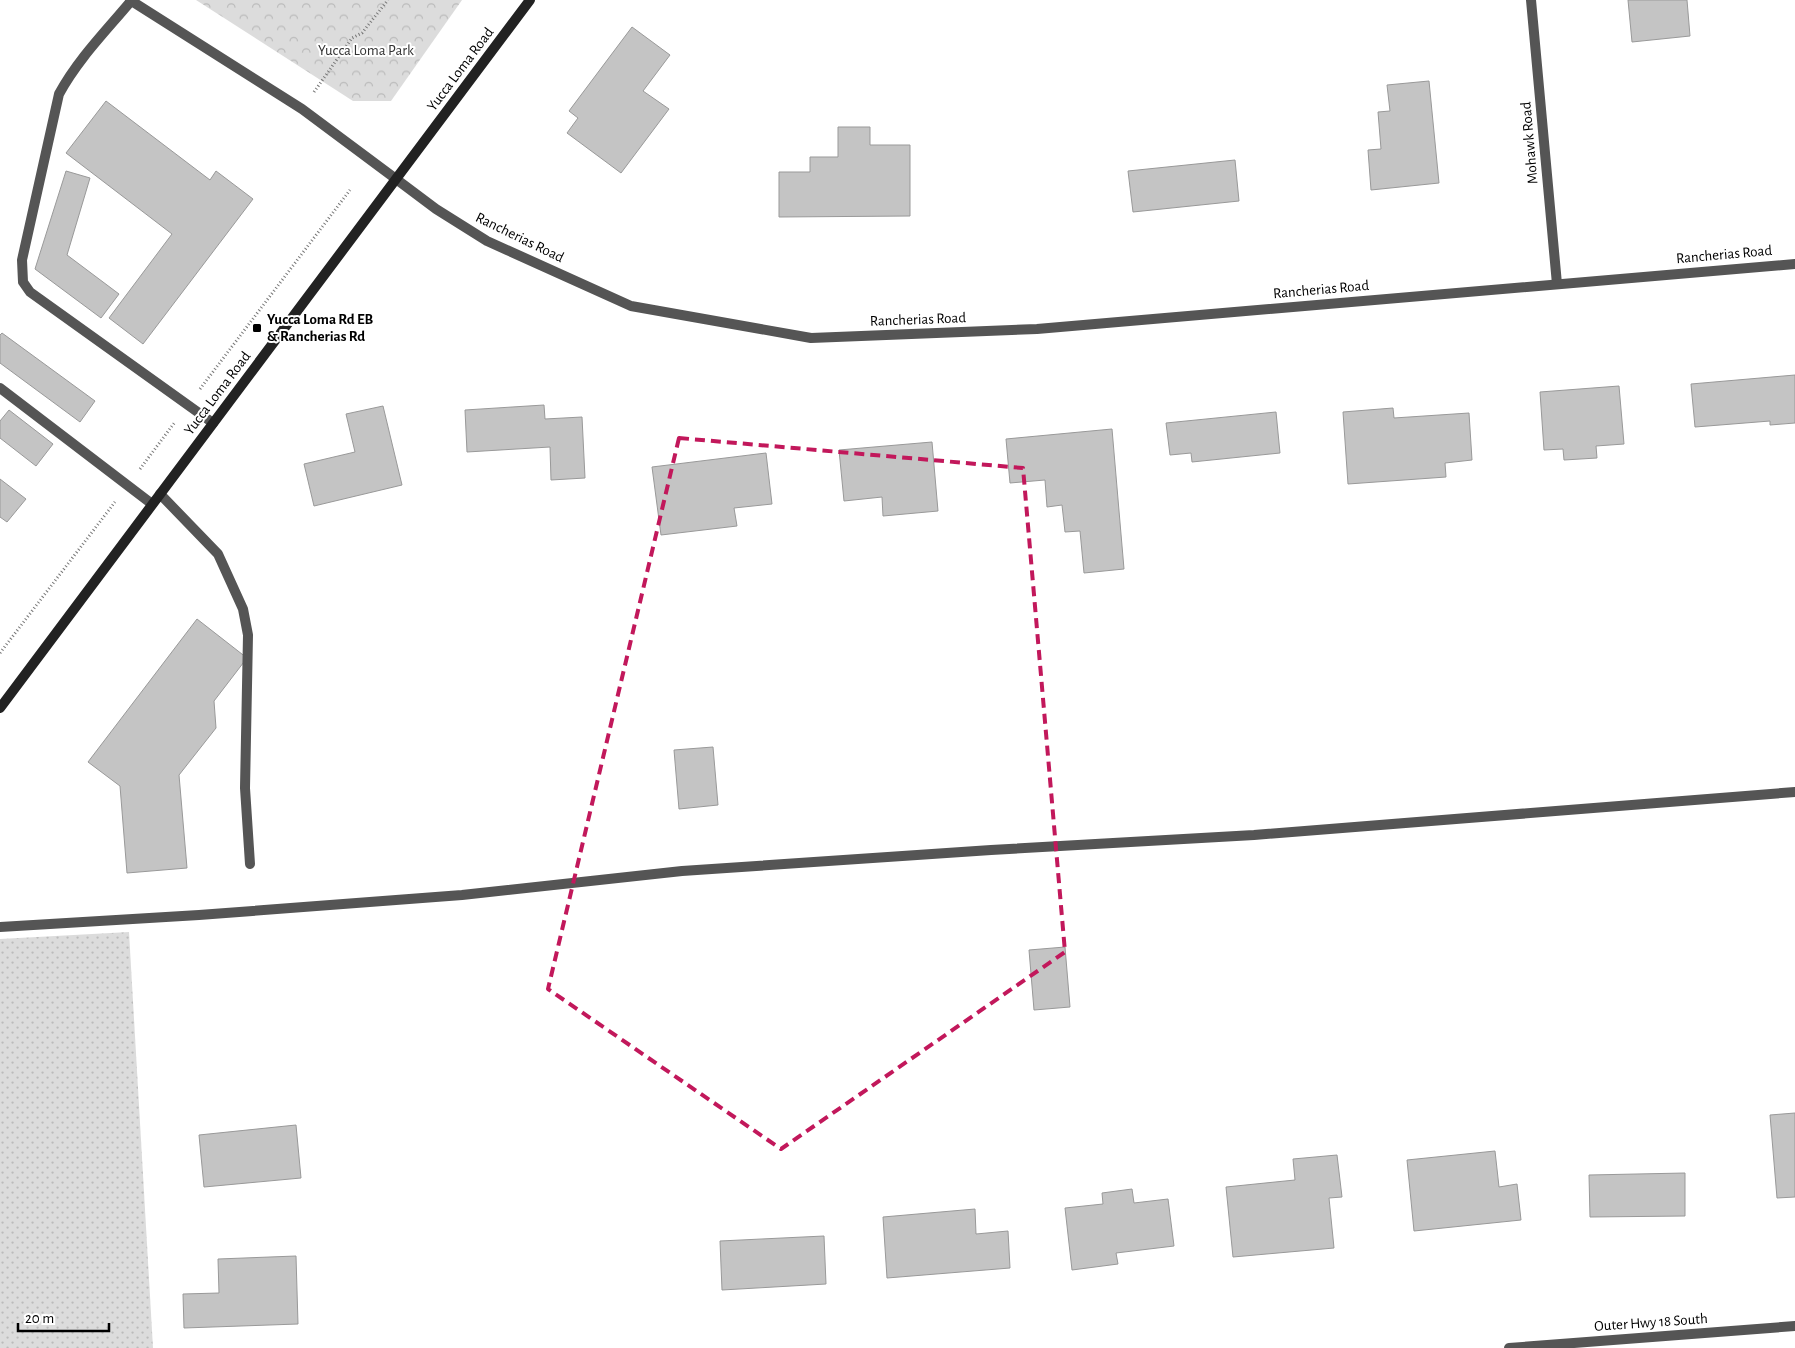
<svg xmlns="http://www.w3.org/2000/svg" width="1795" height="1348" viewBox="0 0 1795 1348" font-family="'Alegreya Sans',sans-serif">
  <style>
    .grass { fill: url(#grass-dots) }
    .park { fill: url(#park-crowns) }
    .building { fill: #c4c4c4; stroke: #999 }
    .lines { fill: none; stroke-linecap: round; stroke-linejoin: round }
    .path { stroke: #777; stroke-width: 3; stroke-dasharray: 1 2.5; stroke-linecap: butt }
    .service { stroke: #555; stroke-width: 10 }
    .minor { stroke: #555; stroke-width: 10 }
    .tertiary { stroke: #555; stroke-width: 10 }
    .secondary { stroke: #222; stroke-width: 10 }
    .marked { fill: none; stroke: #c2185b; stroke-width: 4; stroke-dasharray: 10 6; stroke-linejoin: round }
    .poi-dot { fill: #000; stroke: #fff; stroke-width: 2 }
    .labels { text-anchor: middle; stroke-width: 4; stroke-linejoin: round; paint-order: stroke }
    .park-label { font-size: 15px; fill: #333; stroke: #fff }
    .street-label { font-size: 15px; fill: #000; stroke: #fff }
    .poi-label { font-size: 15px; font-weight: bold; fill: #000; stroke: #fff; text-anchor: start }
  </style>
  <defs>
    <pattern id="grass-dots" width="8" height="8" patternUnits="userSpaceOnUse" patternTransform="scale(1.25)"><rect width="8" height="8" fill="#dcdcdc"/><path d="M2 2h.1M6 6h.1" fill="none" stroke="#bbb" stroke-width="1.8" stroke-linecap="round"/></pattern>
    <pattern id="park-crowns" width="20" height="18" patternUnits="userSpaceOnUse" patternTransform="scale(1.25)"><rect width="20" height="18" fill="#dcdcdc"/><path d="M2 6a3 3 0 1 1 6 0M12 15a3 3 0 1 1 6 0" fill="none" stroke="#bbb"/></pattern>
  </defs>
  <rect width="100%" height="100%" fill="#fff"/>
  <!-- grass -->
  <polygon class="grass" points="129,932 153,1348 0,1348 0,939"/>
  <!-- park -->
  <polygon class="park" points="196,0 462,0 391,101 353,101"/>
  <!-- building -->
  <g class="building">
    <polygon points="1628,0 1687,0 1690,36 1632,42"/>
    <polygon points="632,27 670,55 643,91 669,109 621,173 567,133 578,118 569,111"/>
    <polygon points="1429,81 1439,183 1371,190 1368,150 1381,149 1378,112 1390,111 1387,85"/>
    <polygon points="106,101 210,180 216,171 253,199 143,344 109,318 172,234 66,153"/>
    <polygon points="838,127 870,127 870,145 910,145 910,216 779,217 779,172 810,172 810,157 838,157"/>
    <polygon points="1235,160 1239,201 1133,212 1128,171"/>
    <polygon points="66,171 90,178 67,255 119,294 101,318 35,269"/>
    <polygon points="2,333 95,401 80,422 0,363 0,335"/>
    <polygon points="1795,375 1795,423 1770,425 1770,421 1695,427 1691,384"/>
    <polygon points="1619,386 1624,444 1596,446 1597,458 1564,460 1563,449 1544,450 1540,392"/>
    <polygon points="544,405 545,419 582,417 585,478 551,480 550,447 467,452 465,410"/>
    <polygon points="383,406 402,485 314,506 304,464 355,452 346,414"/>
    <polygon points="1393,408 1394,418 1469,413 1472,460 1445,463 1446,477 1348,484 1343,412"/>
    <polygon points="9,410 53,444 36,466 0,438 0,421"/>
    <polygon points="1276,412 1280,453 1192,462 1191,453 1170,455 1166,423"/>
    <polygon points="1112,429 1124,569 1084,573 1080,531 1065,532 1062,505 1047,507 1045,480 1010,483 1006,439"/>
    <polygon points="932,442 938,511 883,516 882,497 844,501 839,450"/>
    <polygon points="766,453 772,504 734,508 737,526 661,535 652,467"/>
    <polygon points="0,479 26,499 7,522 0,517"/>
    <polygon points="197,619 247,658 214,701 216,728 179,775 187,868 127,873 120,786 88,762"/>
    <polygon points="713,747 718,805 679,809 674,750"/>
    <polygon points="1065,947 1070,1007 1034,1010 1029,950"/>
    <polygon points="1795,1113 1795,1197 1777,1198 1770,1115"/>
    <polygon points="296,1125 301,1178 204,1187 199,1135"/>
    <polygon points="1495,1151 1499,1187 1517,1184 1521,1220 1414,1231 1407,1160"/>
    <polygon points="1337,1155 1342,1197 1329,1198 1334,1248 1233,1257 1226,1187 1295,1180 1293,1159"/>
    <polygon points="1685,1173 1685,1216 1590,1217 1589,1175"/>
    <polygon points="1132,1189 1134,1203 1168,1199 1174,1246 1116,1253 1118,1264 1072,1270 1065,1208 1103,1204 1102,1193"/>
    <polygon points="975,1209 976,1234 1008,1231 1010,1268 887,1278 883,1217"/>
    <polygon points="824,1236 826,1284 722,1290 720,1241"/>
    <polygon points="296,1256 298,1324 184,1328 183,1294 219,1293 218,1259"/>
  </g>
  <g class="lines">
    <!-- path -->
    <g class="path">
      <polyline points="314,92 352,38 362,33 388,0"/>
      <polyline points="200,389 350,190"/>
      <polyline points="140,469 175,422"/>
      <polyline points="0,653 115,502"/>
    </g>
    <!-- service -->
    <g class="service">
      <path d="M 131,1 C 106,31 78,59 59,94 L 22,260 L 23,282 L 30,292 L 213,423"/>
      <polyline points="0,388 152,504"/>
      <polyline points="160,494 218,554 243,609 248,635 245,788 250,864"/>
      <polyline points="0,927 199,915 462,895 682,871 991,850 1254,835 1795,792"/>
    </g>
    <!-- minor -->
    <g class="minor">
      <polyline points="130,0 302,109 396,179"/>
      <polyline points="1531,0 1557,284"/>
    </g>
    <!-- tertiary -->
    <g class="tertiary">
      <polyline points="396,179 436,209 487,241 631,306 811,338 1037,329 1795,264"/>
      <polyline points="1509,1348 1795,1326"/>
    </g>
    <!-- secondary -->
    <polyline class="secondary" points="0,708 530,0"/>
  </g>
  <!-- marked area -->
  <path class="marked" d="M 679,438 L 1023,468 L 1065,952 L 781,1149 L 548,989 Z"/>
  <!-- markers -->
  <rect class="poi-dot" x="252" y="323" width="10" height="10" rx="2.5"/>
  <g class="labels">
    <!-- park labels -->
    <g class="park-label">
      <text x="366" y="55">Yucca Loma Park</text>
    </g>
    <!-- street labels -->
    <g class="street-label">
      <text transform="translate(460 69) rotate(-53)" y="5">Yucca Loma Road</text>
      <text transform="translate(1529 143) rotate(-95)" y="5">Mohawk Road</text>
      <text transform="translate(520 237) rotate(26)" y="5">Rancherias Road</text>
      <text transform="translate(1724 254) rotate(-5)" y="5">Rancherias Road</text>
      <text transform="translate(1321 289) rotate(-5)" y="5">Rancherias Road</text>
      <text transform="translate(918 319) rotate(-2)" y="5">Rancherias Road</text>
      <text transform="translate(217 393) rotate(-53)" y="5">Yucca Loma Road</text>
      <text transform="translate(1651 1322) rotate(-4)" y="5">Outer Hwy 18 South</text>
    </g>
    <!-- poi labels -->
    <g class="poi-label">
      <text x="267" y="324">Yucca Loma Rd EB<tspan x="267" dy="17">&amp; Rancherias Rd</tspan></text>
    </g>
  </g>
  <!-- scale -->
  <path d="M18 1323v8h91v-8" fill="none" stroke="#000000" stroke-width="2.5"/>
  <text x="25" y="1323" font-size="15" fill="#000000" stroke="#ffffff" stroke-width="4" paint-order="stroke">20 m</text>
</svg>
